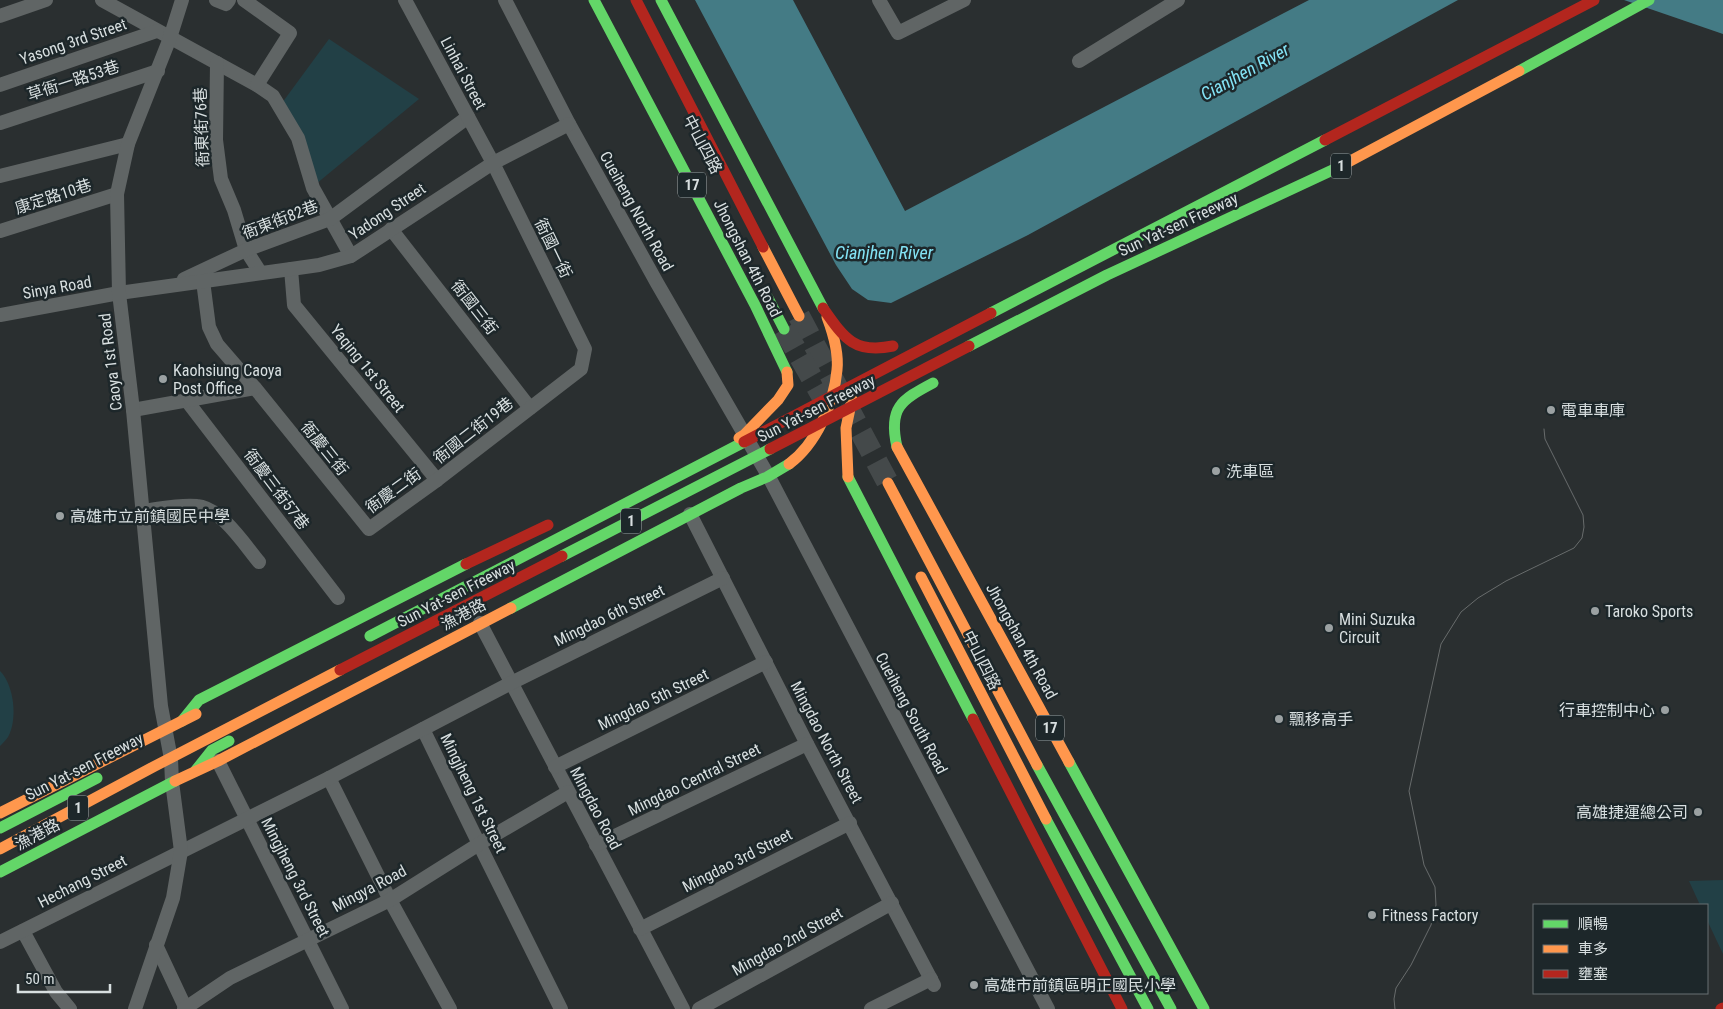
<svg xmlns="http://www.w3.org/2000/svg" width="1723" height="1009" viewBox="0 0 1723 1009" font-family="'Roboto Condensed','Noto Sans TC',sans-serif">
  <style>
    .green { fill: #224046 }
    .water { fill: #447b85 }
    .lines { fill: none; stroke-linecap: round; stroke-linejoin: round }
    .primary-tunnel { stroke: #44494a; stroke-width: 22; stroke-dasharray: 22 11; stroke-linecap: butt }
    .street { stroke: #606565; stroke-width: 14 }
    .fast { stroke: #63d668; stroke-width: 11 }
    .slow { stroke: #ff974d; stroke-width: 11 }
    .jam { stroke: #b3261e; stroke-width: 11 }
    .tram { stroke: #686c6c; stroke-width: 1 }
    .poi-dot { fill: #9ba1a2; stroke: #1d272a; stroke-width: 2 }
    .labels { text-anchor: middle; stroke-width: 5; stroke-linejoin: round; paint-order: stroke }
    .shield { fill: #1d272a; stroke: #a0a8a9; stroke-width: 1 }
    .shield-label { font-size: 15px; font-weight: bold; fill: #d8dfe0 }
    .street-label { font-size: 16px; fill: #d8dfe0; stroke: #1d272a }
    .poi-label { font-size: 16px; fill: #d8dfe0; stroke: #1d272a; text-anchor: start }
    .water-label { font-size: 18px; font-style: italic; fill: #84e4f6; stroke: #1d272a }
  </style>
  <rect width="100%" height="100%" fill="#2a2f30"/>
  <!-- green -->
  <g class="green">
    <polygon points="329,39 419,99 316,184 282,103"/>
    <path d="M 0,671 C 14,685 18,719 8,737 C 6,740 3,743 0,746 Z"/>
    <polygon points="1723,880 1723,954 1707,920 1707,905 1700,905 1689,881"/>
  </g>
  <!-- water -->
  <g class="water">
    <polygon points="695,0 793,0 905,211 1309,0 1458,0 1028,235 891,303 868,300 852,289 836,265"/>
    <polygon points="1624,0 1723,0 1723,34"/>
  </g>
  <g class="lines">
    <!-- primary-tunnel -->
    <g class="primary-tunnel">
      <polyline points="799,316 888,483"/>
      <polyline points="784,329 833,415"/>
    </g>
    <!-- street -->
    <g class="street">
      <polyline points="102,0 257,85 273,96 298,138 313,188 351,256"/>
      <polyline points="216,0 226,4 229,0"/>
      <polyline points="244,0 290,33 257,85"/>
      <polyline points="505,0 569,124 657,283 769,477 1048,1009"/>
      <polyline points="879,0 898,33 964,0"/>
      <polyline points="0,16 46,0"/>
      <polyline points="1079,61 1178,0"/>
      <polyline points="217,63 216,140 221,179 234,210 246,250 260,272"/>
      <polyline points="0,85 157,31"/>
      <polyline points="0,123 158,71"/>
      <polyline points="0,176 128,144"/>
      <polyline points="391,229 530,408"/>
      <polyline points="0,231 117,194"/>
      <polyline points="291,269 294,305 437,480"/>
      <polyline points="184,279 246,250 330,219 468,117"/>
      <polyline points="203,281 209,327 217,344 255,388 369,529 437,480 581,369 585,349 493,163 405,0"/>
      <polyline points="0,315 119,293 291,269 319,265 351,256 493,163 569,124"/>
      <polyline points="187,401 338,598"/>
      <polyline points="133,410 255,388"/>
      <path d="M 142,511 C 160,509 179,504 197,506 C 221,508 244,544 259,562"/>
      <polyline points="690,514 807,744 934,985"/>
      <polyline points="480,623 683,1009"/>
      <polyline points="423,729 479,844 561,1009"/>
      <polyline points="218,761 342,1009"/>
      <polyline points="555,767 766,662"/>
      <polyline points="329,778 390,900 450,1009"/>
      <polyline points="596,845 807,744"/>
      <polyline points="640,929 850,823"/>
      <polyline points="23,931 56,992 70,1009"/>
      <polyline points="0,942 329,778 511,683 723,578"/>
      <polyline points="156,945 186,1009"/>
      <polyline points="135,1009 173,898 181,851 172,782 171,759 161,706 133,410 119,293 117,194 128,144 170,38 182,0"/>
      <polyline points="184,1009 230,978 390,900 479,844 568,792"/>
      <polyline points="699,1009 892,903"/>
      <polyline points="871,1009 931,979"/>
    </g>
    <!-- fast -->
    <g class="fast">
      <polyline points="594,0 755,305 787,372"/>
      <polyline points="661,0 823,308"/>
      <polyline points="1519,71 1649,0"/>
      <polyline points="768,298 784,329"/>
      <polyline points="991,313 1325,140"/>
      <polyline points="969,346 1107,275 1339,167"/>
      <path d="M 897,447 C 888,408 901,400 933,383"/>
      <polyline points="848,477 973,719"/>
      <polyline points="562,556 770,449"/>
      <polyline points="511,608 741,488 767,477 789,464"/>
      <polyline points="370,636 744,442"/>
      <polyline points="182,721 199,700 466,564"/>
      <polyline points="1069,762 1204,1009"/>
      <polyline points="1037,765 1171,1009"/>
      <polyline points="196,770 212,750 229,741"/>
      <polyline points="1046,819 1148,1009"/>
      <polyline points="0,828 97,778"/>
      <polyline points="0,872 175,781"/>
    </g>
    <!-- slow -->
    <g class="slow">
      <polyline points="1339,167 1519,71"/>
      <polyline points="763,247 799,316"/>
      <polyline points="739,438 744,435 778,400 788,385 787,372"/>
      <polyline points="897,447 1069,762"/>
      <path d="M 789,464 C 816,444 834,404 837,370 C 839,352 833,333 827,317"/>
      <polyline points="848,477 846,428 852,399"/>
      <polyline points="888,483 1037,765"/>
      <polyline points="921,577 1046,819"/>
      <polyline points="175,781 218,761 511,608"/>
      <polyline points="0,813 196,714"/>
      <polyline points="0,849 155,766 340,670"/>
    </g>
    <!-- jam -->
    <g class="jam">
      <polyline points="636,0 763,247"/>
      <polyline points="1325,140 1594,0"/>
      <path d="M 823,308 C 844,338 854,354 893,346"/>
      <polyline points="744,442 991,313"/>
      <polyline points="770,449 969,346"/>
      <polyline points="466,564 548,525"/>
      <polyline points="340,670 562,556"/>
      <polyline points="973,719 1122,1009"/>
      <polyline points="1721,1009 1723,1008"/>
    </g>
    <!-- tram -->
    <polyline class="tram" points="1395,1009 1394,999 1396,988 1411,965 1431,925 1436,905 1435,887 1424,865 1409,791 1441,644 1461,612 1478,598 1506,581 1574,548 1582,538 1584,527 1583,515 1545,439 1544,429"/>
  </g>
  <!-- markers -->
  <g class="poi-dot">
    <circle cx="163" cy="379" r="5"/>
    <circle cx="1551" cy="410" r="5"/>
    <circle cx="1216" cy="471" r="5"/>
    <circle cx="60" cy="516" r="5"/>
    <circle cx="1595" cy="611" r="5"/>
    <circle cx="1329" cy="628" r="5"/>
    <circle cx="1665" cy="710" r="5"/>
    <circle cx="1279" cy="719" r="5"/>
    <circle cx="1698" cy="812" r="5"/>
    <circle cx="1372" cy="915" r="5"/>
    <circle cx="974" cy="985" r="5"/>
  </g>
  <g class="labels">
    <!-- shield labels -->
    <g class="shield">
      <rect x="1331" y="153.5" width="20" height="25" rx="4"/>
      <rect x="678" y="172.5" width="28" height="25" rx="4"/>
      <rect x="621" y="508.5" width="20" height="25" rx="4"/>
      <rect x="1036" y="715.5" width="28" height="25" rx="4"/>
      <rect x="68" y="795.5" width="20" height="25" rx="4"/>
    </g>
    <g class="shield-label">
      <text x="1341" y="171">1</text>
      <text x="692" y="190">17</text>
      <text x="631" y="526">1</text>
      <text x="1050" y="733">17</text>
      <text x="78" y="813">1</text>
    </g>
    <!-- street labels -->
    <g class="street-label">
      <text transform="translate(73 41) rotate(-19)" y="6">Yasong 3rd Street</text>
      <text transform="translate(464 73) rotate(62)" y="6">Linhai Street</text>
      <text transform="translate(73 80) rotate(-18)" y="6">草衙一路53巷</text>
      <text transform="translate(201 127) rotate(-92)" y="6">衙東街76巷</text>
      <text transform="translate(703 144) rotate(62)" y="6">中山四路</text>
      <text transform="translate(53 196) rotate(-18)" y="6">康定路10巷</text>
      <text transform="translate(387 211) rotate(-34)" y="6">Yadong Street</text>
      <text transform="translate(637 211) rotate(61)" y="6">Cueiheng North Road</text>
      <text transform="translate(280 219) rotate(-21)" y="6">衙東街82巷</text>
      <text transform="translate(1178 224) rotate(-25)" y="6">Sun Yat-sen Freeway</text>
      <text transform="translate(554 248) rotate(64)" y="6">衙國一街</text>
      <text transform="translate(748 258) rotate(63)" y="6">Jhongshan 4th Road</text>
      <text transform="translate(57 287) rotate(-10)" y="6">Sinya Road</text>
      <text transform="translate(475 307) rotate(52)" y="6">衙國三街</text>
      <text transform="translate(110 362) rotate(-97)" y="6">Caoya 1st Road</text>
      <text transform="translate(368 368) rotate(51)" y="6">Yaqing 1st Street</text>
      <text transform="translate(816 408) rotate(-27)" y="6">Sun Yat-sen Freeway</text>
      <text transform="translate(473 430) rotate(-38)" y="6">衙國二街19巷</text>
      <text transform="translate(325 448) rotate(51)" y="6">衙慶三街</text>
      <text transform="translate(277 489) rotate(53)" y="6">衙慶三街57巷</text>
      <text transform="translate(393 490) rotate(-36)" y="6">衙慶二街</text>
      <text transform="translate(456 593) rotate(-27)" y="6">Sun Yat-sen Freeway</text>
      <text transform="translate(463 614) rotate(-28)" y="6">漁港路</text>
      <text transform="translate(609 615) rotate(-26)" y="6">Mingdao 6th Street</text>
      <text transform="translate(1022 641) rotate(61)" y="6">Jhongshan 4th Road</text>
      <text transform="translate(982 660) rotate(63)" y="6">中山四路</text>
      <text transform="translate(653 699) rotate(-26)" y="6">Mingdao 5th Street</text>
      <text transform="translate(912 713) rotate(62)" y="6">Cueiheng South Road</text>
      <text transform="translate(827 742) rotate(62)" y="6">Mingdao North Street</text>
      <text transform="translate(84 766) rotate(-27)" y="6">Sun Yat-sen Freeway</text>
      <text transform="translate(694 779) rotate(-26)" y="6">Mingdao Central Street</text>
      <text transform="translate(474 793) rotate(64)" y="6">Mingjheng 1st Street</text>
      <text transform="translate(596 808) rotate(62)" y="6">Mingdao Road</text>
      <text transform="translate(37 834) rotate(-28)" y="6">漁港路</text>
      <text transform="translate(737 860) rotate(-27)" y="6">Mingdao 3rd Street</text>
      <text transform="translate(296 877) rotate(63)" y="6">Mingjheng 3rd Street</text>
      <text transform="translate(82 881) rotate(-27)" y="6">Hechang Street</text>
      <text transform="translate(369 888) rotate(-28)" y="6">Mingya Road</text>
      <text transform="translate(787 941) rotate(-29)" y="6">Mingdao 2nd Street</text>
    </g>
    <!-- poi labels -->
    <g class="poi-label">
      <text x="173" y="376">Kaohsiung Caoya<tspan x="173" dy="18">Post Office</tspan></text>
      <text x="1561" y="416">電車車庫</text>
      <text x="1226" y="477">洗車區</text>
      <text x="70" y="522">高雄市立前鎮國民中學</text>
      <text x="1605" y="617">Taroko Sports</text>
      <text x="1339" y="625">Mini Suzuka<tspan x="1339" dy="18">Circuit</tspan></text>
      <text x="1655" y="716" text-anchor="end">行車控制中心</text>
      <text x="1289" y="725">飄移高手</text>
      <text x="1688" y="818" text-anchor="end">高雄捷運總公司</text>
      <text x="1382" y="921">Fitness Factory</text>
      <text x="984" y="991">高雄市前鎮區明正國民小學</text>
    </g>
    <!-- water labels -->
    <g class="water-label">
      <text transform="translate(1245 72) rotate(-29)" y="6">Cianjhen River</text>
      <text x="884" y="259">Cianjhen River</text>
    </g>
  </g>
  <!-- legend -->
  <rect x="1533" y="904" width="175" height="90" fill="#1d272a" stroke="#687173"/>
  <rect x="1543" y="920" width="25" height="8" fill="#63d668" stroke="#687173"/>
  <text x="1578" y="929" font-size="15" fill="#d8dfe0">順暢</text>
  <rect x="1543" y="945" width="25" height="8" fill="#ff974d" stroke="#687173"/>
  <text x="1578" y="954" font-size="15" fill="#d8dfe0">車多</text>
  <rect x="1543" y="970" width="25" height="8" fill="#b3261e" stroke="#687173"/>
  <text x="1578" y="979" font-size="15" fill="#d8dfe0">壅塞</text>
  <!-- scale -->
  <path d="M18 984v8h92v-8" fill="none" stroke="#d8dfe0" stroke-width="2.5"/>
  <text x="25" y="984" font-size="15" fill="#d8dfe0" stroke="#1d272a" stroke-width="4" paint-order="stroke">50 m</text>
</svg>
